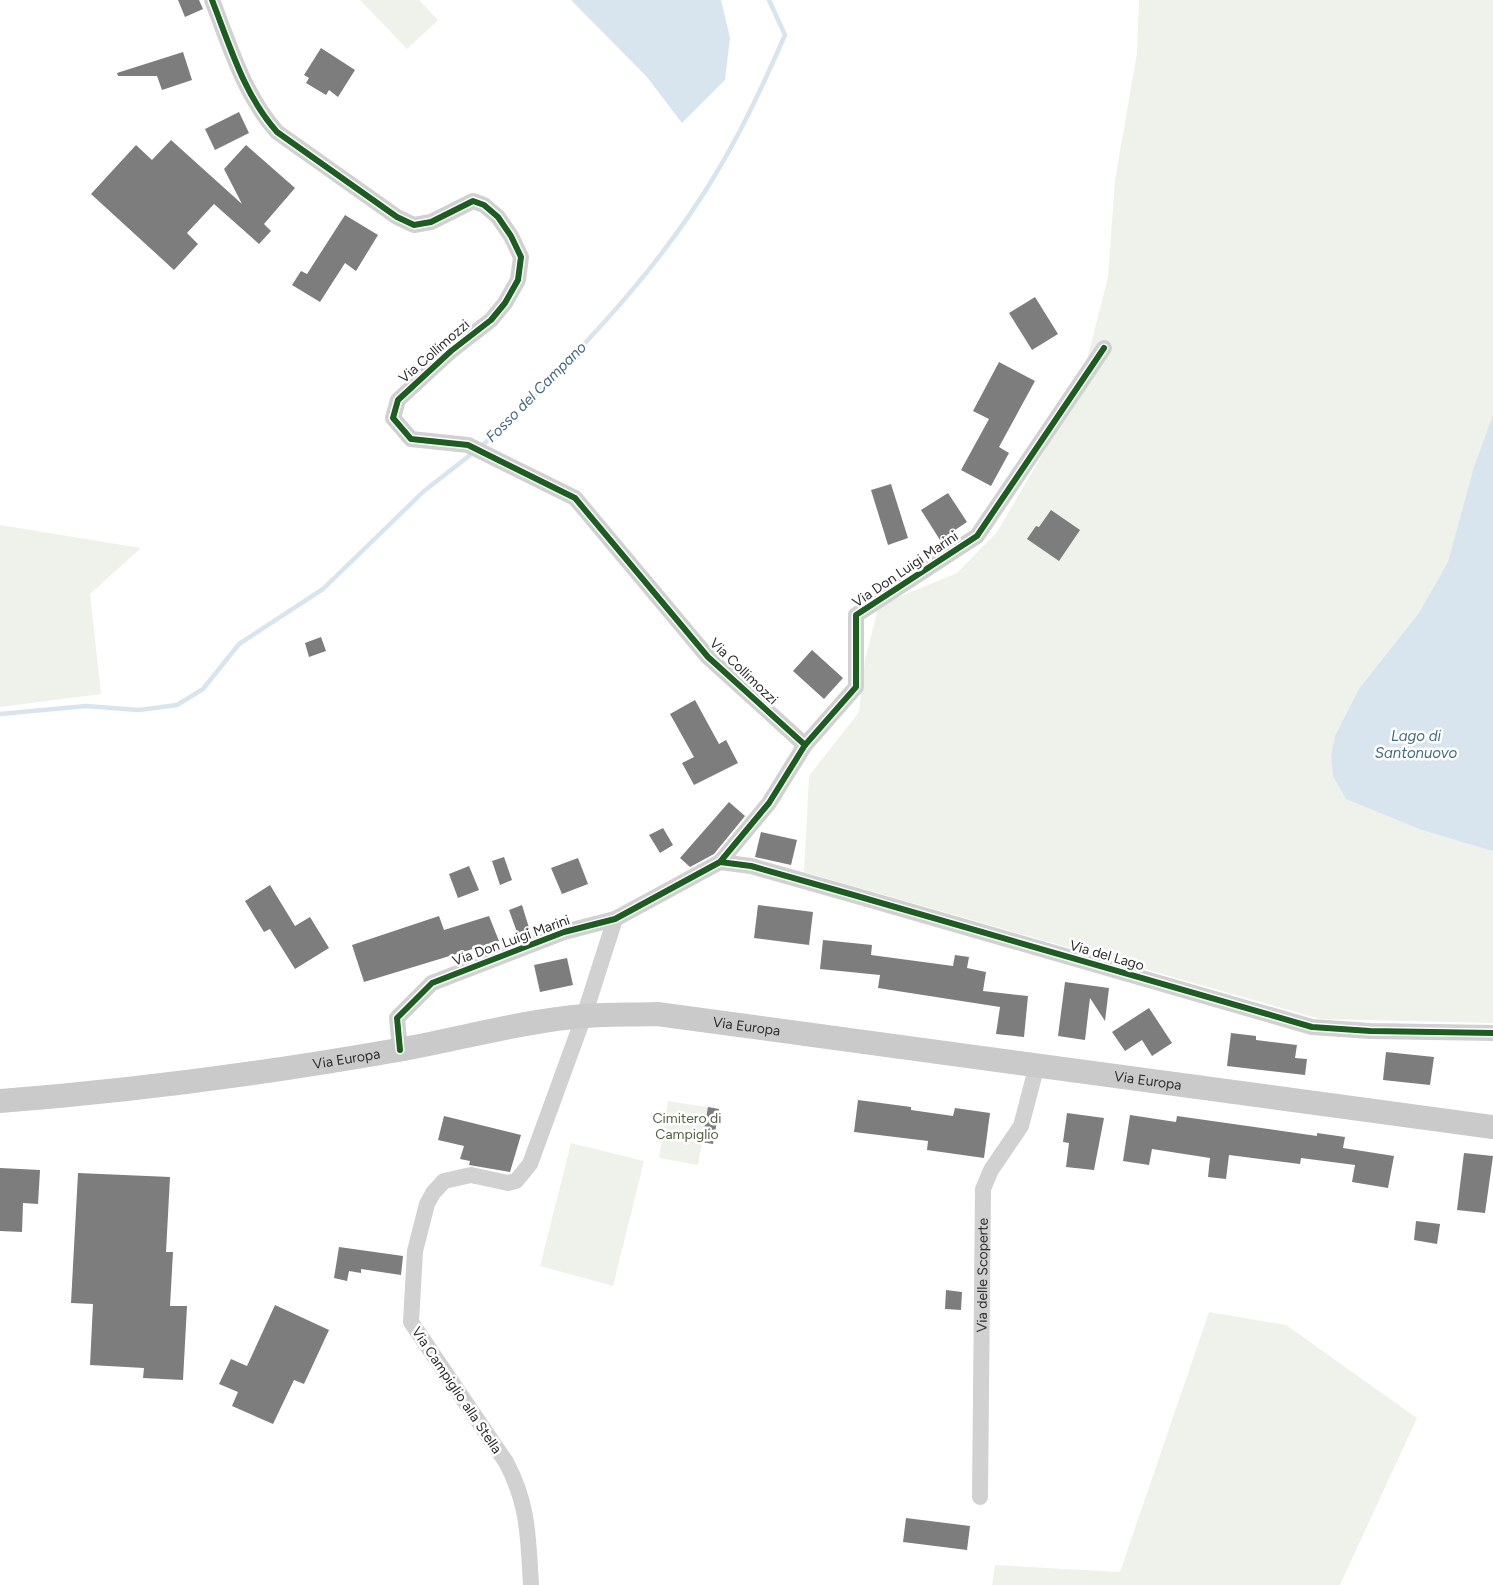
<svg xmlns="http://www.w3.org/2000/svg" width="1493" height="1585" viewBox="0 0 1493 1585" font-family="Figtree,sans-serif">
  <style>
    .green { fill: #eff2eb }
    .water { fill: #d9e5ee }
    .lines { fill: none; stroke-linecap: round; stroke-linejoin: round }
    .stream { stroke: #d9e5ee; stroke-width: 4.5 }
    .building { fill: #7d7d7d }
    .minor { stroke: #d1d1d1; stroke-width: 16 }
    .secondary { stroke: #cacaca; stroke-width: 24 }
    .cycleway-casing { stroke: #fff; stroke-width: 9 }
    .cycleway { stroke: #1b5e20; stroke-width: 6 }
    .labels { text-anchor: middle; stroke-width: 5; stroke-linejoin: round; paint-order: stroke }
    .street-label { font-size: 14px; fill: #2c2c2c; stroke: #fff }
    .park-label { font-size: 14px; fill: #4f623f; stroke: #fff }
    .water-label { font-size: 15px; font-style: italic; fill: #446a84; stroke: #fff }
  </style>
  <rect width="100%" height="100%" fill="#fff"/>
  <!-- green -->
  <g class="green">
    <polygon points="360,0 419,0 438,20 407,49"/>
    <polygon points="1139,0 1493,0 1493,1023 1320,1019 804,872 809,776 859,712 865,660 879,605 957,573 997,532 1079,392 1108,277 1115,180 1137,53"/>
    <polygon points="0,525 141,548 90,594 101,694 0,707"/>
    <polygon points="668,1101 719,1109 713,1144 702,1142 698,1165 659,1158"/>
    <polygon points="571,1143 644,1161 613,1286 540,1266"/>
    <polygon points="1209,1312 1286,1325 1417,1418 1340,1585 992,1585 995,1565 1120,1572"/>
  </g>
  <!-- water -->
  <g class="water">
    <polygon points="571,0 721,0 730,38 725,80 682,123 647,77"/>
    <polygon points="1493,415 1493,851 1422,830 1346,799 1333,776 1331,756 1335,736 1359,689 1419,613 1448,562 1474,467"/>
  </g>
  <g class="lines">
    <!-- stream -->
    <g class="stream">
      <path d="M 480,447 C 509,423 535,396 561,368 C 619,309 676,242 718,170 C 744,127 765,81 785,35 L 769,0"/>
      <polyline points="0,714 86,706 139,710 177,705 203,689 239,644 323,589 424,491 474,452"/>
    </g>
  </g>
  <!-- building -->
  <g class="building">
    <polygon points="178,0 199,0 203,9 185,17"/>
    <polygon points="321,48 355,70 338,97 329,90 326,95 306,83 309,78 304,75"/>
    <polygon points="183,52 192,80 162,90 157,76 118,76 117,73"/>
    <polygon points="239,112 249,133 215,150 205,129"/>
    <polygon points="171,140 242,204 224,169 246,145 295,188 264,224 271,231 259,244 214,204 187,233 198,244 174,270 91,194 136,145 152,160"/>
    <polygon points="345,215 378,235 356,271 345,263 320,302 292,285 301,271 307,274"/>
    <polygon points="1035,297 1058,334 1032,350 1009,313"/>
    <polygon points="999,362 1035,381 999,447 1009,453 991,486 961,470 989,419 973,411"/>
    <polygon points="891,484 908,538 888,545 871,490"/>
    <polygon points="948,493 967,522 940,540 921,510"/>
    <polygon points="1051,510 1080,530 1059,561 1027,539 1036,526 1039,527"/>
    <polygon points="321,637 326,651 309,657 305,643"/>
    <polygon points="812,650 843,678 824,699 793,671"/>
    <polygon points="695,700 719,744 726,740 738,763 694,785 682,763 694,757 670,714"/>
    <polygon points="729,802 745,816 714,854 690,867 680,858"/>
    <polygon points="663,828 673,845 660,853 649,835"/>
    <polygon points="761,832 797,840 791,865 755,857"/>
    <polygon points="504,857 512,880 500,885 492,861"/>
    <polygon points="578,858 588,884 562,894 551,868"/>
    <polygon points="469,866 479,890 458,898 449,874"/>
    <polygon points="270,885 295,926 310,917 329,948 295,969 270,929 264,932 245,901"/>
    <polygon points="522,905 530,931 518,935 509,910"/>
    <polygon points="758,905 813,912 809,945 754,938"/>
    <polygon points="439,916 444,930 489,916 499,941 364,982 352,945"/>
    <polygon points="823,940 872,945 871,955 953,966 955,955 969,957 967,968 986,972 983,991 1028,996 1024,1037 996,1034 1000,1007 878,988 880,975 820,969"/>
    <polygon points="567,958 573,985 540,992 534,965"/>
    <polygon points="1065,982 1109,988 1105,1021 1090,998 1085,1040 1058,1036"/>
    <polygon points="1149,1008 1172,1043 1152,1056 1142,1040 1125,1051 1112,1032"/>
    <polygon points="1231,1033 1256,1036 1256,1040 1297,1045 1295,1058 1307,1059 1305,1075 1227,1066"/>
    <polygon points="1386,1052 1434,1057 1430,1085 1383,1080"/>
    <polygon points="858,1100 911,1107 911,1110 953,1116 955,1108 990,1113 984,1158 927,1150 928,1141 854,1132"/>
    <polygon points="708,1107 719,1109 713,1144 702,1142"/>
    <polygon points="1067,1113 1104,1118 1094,1170 1066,1167 1069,1143 1063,1142"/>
    <polygon points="1130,1115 1176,1122 1177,1116 1317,1136 1317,1133 1345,1137 1343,1148 1394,1156 1388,1188 1352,1182 1355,1165 1301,1158 1300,1164 1229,1155 1226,1179 1208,1177 1210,1158 1152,1149 1149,1165 1123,1161"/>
    <polygon points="444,1116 521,1135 510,1172 469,1165 470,1161 460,1159 464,1146 438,1140"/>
    <polygon points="1464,1153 1493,1156 1485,1213 1457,1210"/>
    <polygon points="0,1168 40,1170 38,1204 23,1203 22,1232 0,1231"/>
    <polygon points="78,1173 170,1177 166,1252 173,1252 170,1306 187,1306 183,1380 143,1378 144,1368 90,1365 93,1304 71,1303"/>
    <polygon points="1416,1221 1440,1224 1437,1244 1414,1240"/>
    <polygon points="339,1247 403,1256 401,1275 361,1269 361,1273 349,1271 347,1281 334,1278"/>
    <polygon points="946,1290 962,1292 961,1310 945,1309"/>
    <polygon points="275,1305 329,1330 304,1384 294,1380 273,1424 232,1406 238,1392 219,1384 231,1359 247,1366"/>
    <polygon points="906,1518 970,1526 967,1550 903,1542"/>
  </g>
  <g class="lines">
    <!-- minor -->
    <g class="minor">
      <path d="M 212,0 C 230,46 244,95 277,132 L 397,217 L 414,225 L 431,222 L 473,201 L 484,205 L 498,217 L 511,236 L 521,257 L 518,280 L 505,303 L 491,320 L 451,351 L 398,400 L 393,418 L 411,439 L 468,445 L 575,498 L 708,657 L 805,745"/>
      <polyline points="720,862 751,866 850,894 1312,1027 1370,1031 1493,1033"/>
      <polyline points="400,1050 397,1018 432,983 564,932 615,919 720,862 769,803 805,745 856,687 856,615 977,536 1104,348"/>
      <path id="s1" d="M 980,1497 L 983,1189 L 991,1170 L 1021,1126 L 1037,1065"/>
      <path d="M 531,1585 C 528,1538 529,1505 506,1462 L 411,1322 L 415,1251 L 427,1204 L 433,1193 L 444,1181 L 471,1175 L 508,1183 L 516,1181 L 530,1164 L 584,1016 L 615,919"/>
    </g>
    <!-- secondary -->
    <path class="secondary" id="s2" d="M 0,1101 C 133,1091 267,1073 398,1050 C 460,1039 522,1021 585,1016 C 609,1014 633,1015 657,1014 L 1493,1127"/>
    <!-- cycleway casing -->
    <g class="cycleway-casing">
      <g id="cycleway">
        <path d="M 212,0 C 230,46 244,95 277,132 L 397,217 L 414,225 L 431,222 L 473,201 L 484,205 L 498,217 L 511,236 L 521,257 L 518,280 L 505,303 L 491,320 L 451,351 L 398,400 L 393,418 L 411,439 L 468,445 L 575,498 L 708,657 L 805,745"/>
        <polyline points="720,862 751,866 850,894 1312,1027 1370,1031 1493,1033"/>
        <polyline points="400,1050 397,1018 432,983 564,932 615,919 720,862 769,803 805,745 856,687 856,615 977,536 1104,348"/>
      </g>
    </g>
    <!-- cycleway -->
    <use href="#cycleway" class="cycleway"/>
  </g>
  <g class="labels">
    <!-- street labels -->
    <g class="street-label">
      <text transform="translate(434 351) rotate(-41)" y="5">Via Collimozzi</text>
      <text transform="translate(905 569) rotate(-34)" y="5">Via Don Luigi Marini</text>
      <text transform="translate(744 671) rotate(44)" y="5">Via Collimozzi</text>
      <text transform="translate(511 940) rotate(-20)" y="5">Via Don Luigi Marini</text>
      <text transform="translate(1107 955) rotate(16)" y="5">Via del Lago</text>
      <text dy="5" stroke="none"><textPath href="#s2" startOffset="754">Via Europa</textPath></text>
      <text dy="5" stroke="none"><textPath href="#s2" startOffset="349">Via Europa</textPath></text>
      <text dy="5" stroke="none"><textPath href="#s2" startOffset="1159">Via Europa</textPath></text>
      <text dy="5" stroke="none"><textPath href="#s1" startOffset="222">Via delle Scoperte</textPath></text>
      <text transform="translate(457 1390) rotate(56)" y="5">Via Campiglio alla Stella</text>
    </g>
    <!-- park labels -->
    <g class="park-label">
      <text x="687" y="1123">Cimitero di<tspan x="687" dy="16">Campiglio</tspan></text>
    </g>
    <!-- water labels -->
    <g class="water-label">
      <text transform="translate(536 392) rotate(-45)" y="5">Fosso del Campano</text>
      <text x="1416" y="741">Lago di<tspan x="1416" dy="17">Santonuovo</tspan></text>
    </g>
  </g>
</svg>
